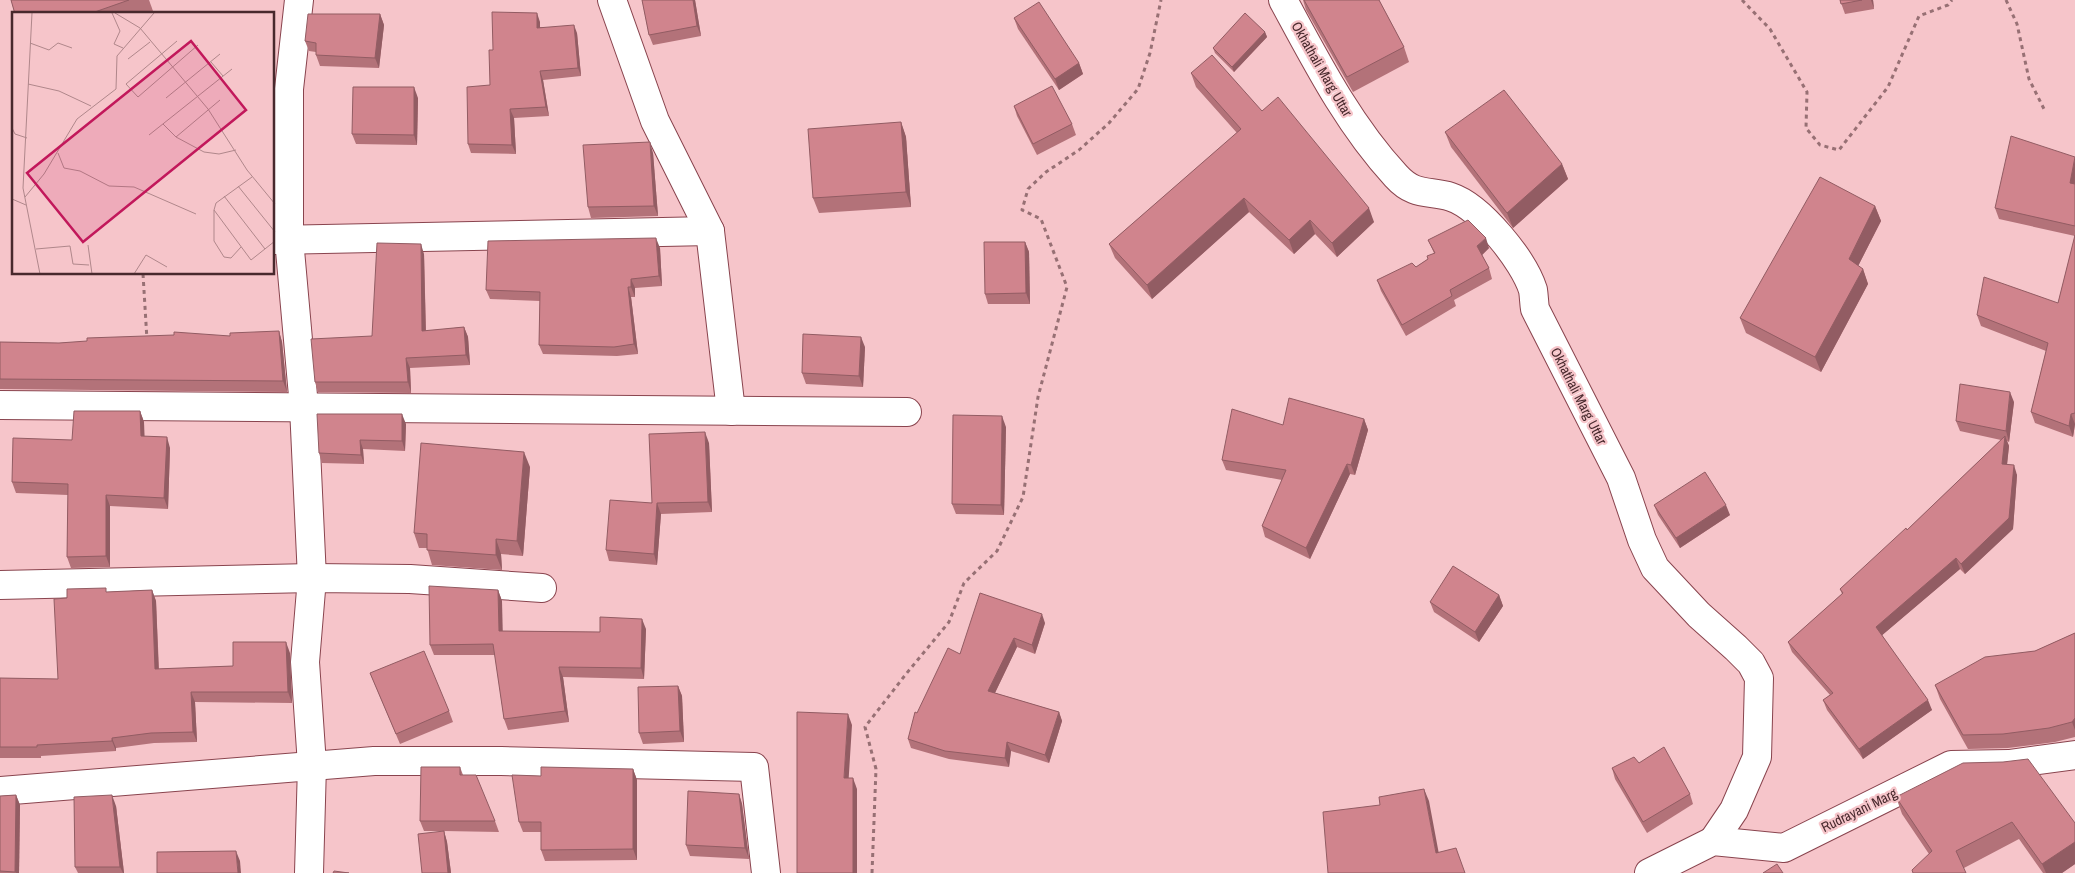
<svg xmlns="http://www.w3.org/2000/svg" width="2075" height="873" viewBox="0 0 2075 873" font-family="'Archivo Narrow',sans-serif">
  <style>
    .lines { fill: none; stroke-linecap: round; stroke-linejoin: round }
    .minor-casing { stroke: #89444e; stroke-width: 30 }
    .path { stroke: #977074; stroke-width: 3; stroke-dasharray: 4 4; stroke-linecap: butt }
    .minor { stroke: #fff; stroke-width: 28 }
    .wall { fill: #b37279 }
    .shaded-wall { fill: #925c63 }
    .building { fill: #d0848d; stroke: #925c63 }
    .labels { text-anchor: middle; stroke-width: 4.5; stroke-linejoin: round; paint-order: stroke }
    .street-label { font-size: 14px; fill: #48292d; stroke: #f6c5ca }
    .inset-road { fill: none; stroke: #b0878b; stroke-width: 1 }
    .view { fill: #c2185b; fill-opacity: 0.15; stroke: #c2185b; stroke-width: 2.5 }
    .inset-edge { fill: none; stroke: #48292d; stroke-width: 2.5 }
  </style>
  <rect width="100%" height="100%" fill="#f6c5ca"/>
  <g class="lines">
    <!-- minor casing -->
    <g class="minor-casing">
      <g id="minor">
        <polyline points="299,0 289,89 289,239 304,407 312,578 305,662 312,765 309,873"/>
        <polyline points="612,0 655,121 710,231 731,411"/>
        <path d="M 1283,0 C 1316,61 1348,124 1396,176 C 1415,197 1429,190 1451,197 C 1481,207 1524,261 1533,290 C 1534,296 1534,303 1535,309 L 1621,478 L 1642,540 L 1655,568 L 1699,615 L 1736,648 L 1751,663 L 1759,678 L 1757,757 L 1734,810 L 1713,841"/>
        <polyline points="274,240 710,231"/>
        <polyline points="0,405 907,412"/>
        <polyline points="0,585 312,578 410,579 542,588"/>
        <polyline points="0,791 374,761 501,761 754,767 766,873"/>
        <polyline points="1649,873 1713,841 1784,848 1951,765 2009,764 2075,755"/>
      </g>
    </g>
    <!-- path -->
    <g class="path">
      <polyline points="1742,0 1770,29 1807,92 1806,128 1820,145 1839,150 1888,87 1919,16 1948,5 1952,0"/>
      <polyline points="2006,0 2017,24 2029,79 2045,111"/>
      <polyline points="143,274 147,340"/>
      <polyline points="872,873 876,769 865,727 906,674 949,622 964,583 997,551 1023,497 1038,397 1067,287 1041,219 1022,210 1028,189 1046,172 1079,150 1109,123 1138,89 1150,53 1161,0"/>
    </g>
    <!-- minor -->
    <use href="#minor" class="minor"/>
  </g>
  <!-- wall -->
  <g class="wall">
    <polygon points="11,0 149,0 153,11 145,14 15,14"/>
    <polygon points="642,0 695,0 701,36 653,45 649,35"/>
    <polygon points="1303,0 1379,0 1404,47 1409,62 1353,92 1306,10"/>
    <polygon points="1840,0 1873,0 1874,9 1845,14"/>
    <polygon points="380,14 384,25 379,68 320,66 316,55 316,52 309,51 305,41"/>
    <polygon points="1014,18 1079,63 1083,74 1059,90 1018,29"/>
    <polygon points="540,22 540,27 577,33 581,76 543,80 549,116 514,118 516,154 471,153 468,144 490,85 493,50"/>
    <polygon points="1265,32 1267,37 1234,72 1215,53 1213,48"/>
    <polygon points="1191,73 1262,111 1374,222 1337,257 1315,234 1294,254 1249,212 1152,299 1115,258 1109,244 1237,133 1196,87"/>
    <polygon points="418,98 417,145 356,144 352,134"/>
    <polygon points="1014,106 1072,124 1076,135 1037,155 1017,116"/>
    <polygon points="901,122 906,137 911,207 819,213 813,198"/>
    <polygon points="1445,132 1562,164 1568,179 1513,228 1451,147"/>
    <polygon points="653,153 658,216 591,218 588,207"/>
    <polygon points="2075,157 2075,424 2073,437 2035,423 2031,412 2046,351 1981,326 1977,315 2058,303 2075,236 1999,219 1995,208"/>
    <polygon points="1875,206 1881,221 1858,266 1863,269 1868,284 1821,372 1746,333 1740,318"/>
    <polygon points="1428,240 1489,248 1482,255 1489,268 1492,279 1454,300 1456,306 1406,336 1381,291 1377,280 1416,267 1428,259 1434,253"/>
    <polygon points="1025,242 1029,252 1030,304 988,304 985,294"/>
    <polygon points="660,248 662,286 635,288 635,297 631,297 638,354 617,356 543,354 539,345 540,301 490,299 486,290"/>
    <polygon points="424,254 426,331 464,327 468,337 470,365 410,368 411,393 318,392 315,382 372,336"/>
    <polygon points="279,331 282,342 287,392 0,389 0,342 59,343 230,336"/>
    <polygon points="865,347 863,387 806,384 802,373"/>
    <polygon points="2014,402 2009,442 2007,441 2009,446 2007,464 2017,475 2013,529 1965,574 1960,569 1882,635 1932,710 1863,759 1827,710 1823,700 1830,695 1792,652 1788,642 1842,594 1840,589 1907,530 2001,440 1960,431 1956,421"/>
    <polygon points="140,411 144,422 144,436 170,448 168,509 110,506 110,567 71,568 67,557 68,495 16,493 12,482"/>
    <polygon points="1364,419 1368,430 1355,475 1350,474 1310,559 1265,537 1262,526 1282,480 1226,470 1222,460 1283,425"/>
    <polygon points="406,424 405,451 363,449 364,464 322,463 319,453"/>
    <polygon points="1006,427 1004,515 956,514 952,504"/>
    <polygon points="709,443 712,512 661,514 657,565 609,561 606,550"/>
    <polygon points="530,467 523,556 501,554 502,570 432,565 427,548 419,548 414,533"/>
    <polygon points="1654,505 1730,515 1680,548 1658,515"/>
    <polygon points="152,590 156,601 159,669 233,666 290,653 292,703 195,702 197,742 154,743 116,748 116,751 41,756 41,758 0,758 0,678 58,679 67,598 107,592"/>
    <polygon points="498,590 502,601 502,631 600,632 646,629 644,679 563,677 569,722 508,730 504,719 495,655 434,655 430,645"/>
    <polygon points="1499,595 1503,606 1479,642 1434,612 1430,602"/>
    <polygon points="1045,623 1035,654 1017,647 995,693 1059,712 1062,721 1049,763 1011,751 1009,767 949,759 911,748 908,739 960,654"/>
    <polygon points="2075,633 2075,737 2055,742 2008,748 1968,749 1940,699 1935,685 2035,651"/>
    <polygon points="370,673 449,711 453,722 400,744"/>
    <polygon points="678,686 682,696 684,742 643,744 639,733"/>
    <polygon points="1639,763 1690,794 1693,804 1647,833 1615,779 1612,768"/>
    <polygon points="460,767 463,775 495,821 499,832 444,831 447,842 451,873 422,873 443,831 424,831 420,821"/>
    <polygon points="633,769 637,780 637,860 545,861 541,850 541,832 523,832 519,822 541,776"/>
    <polygon points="739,794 742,804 749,859 690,856 686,845"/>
    <polygon points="16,795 20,805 19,873 0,873 0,796"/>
    <polygon points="1896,797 2075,823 2075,864 2062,873 2043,873 2019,839 1964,868 1929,854 1902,814"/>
    <polygon points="116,806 124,873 78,873 75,867"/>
  </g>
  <!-- shaded-wall -->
  <g class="shaded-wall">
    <polygon points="693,0 695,0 701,36 697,26"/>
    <polygon points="1871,0 1873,0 1874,9"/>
    <polygon points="537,13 540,22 540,36 537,28"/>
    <polygon points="380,14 384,25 379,68 375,58"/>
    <polygon points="574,25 577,33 581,76 578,68"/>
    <polygon points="1265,32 1267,37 1234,72 1232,67"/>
    <polygon points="1079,63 1083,74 1059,90 1055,79"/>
    <polygon points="540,71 543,80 549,116 546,107"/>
    <polygon points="414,87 418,98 417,145 414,135"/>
    <polygon points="510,109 514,118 516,154 512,145"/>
    <polygon points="901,122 906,137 911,207 906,192"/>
    <polygon points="650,142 653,153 658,216 654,206"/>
    <polygon points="2075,159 2075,187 2070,183"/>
    <polygon points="1562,164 1568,179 1513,228 1507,213"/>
    <polygon points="1244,198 1249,212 1152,299 1147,285"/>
    <polygon points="1875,206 1881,221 1854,274 1849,259"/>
    <polygon points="1369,208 1374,222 1337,257 1332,243"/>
    <polygon points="1310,220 1315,234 1294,254 1289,240"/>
    <polygon points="656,238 660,248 662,286 659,276"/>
    <polygon points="1486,238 1489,248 1481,256 1477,246"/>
    <polygon points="1025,242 1029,252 1030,304 1026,293"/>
    <polygon points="421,244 424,254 426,342 422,331"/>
    <polygon points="1863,269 1868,284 1821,372 1815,357"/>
    <polygon points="631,279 635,288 635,297 631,287"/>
    <polygon points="628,287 631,297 638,354 634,344"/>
    <polygon points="464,327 468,337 470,365 466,355"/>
    <polygon points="279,331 282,342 287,392 283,381"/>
    <polygon points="861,337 865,347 863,387 859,376"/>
    <polygon points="406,358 410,368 411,393 408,382"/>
    <polygon points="2010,392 2014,402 2009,442 2006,431"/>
    <polygon points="140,411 144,422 145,447 141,436"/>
    <polygon points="402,414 406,424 405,451 402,441"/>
    <polygon points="2071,414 2075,424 2073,437 2069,426"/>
    <polygon points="1002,416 1006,427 1004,515 1001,505"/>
    <polygon points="1364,419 1368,430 1355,475 1351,465"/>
    <polygon points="705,432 709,443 712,512 708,502"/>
    <polygon points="2005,436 2009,446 2006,474 2002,464"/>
    <polygon points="167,437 170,448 168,509 164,498"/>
    <polygon points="360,440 363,449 364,464 361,455"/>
    <polygon points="524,452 530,467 523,556 517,541"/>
    <polygon points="1347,464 1350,474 1310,559 1306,548"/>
    <polygon points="2014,465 2017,475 2013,529 1965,574 1961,564"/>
    <polygon points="106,495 110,506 110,567 106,556"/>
    <polygon points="657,503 661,514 657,565 654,554"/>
    <polygon points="1726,505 1730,515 1680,548 1676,538"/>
    <polygon points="496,539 501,554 502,570 496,555"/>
    <polygon points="1956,558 1960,569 1880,637 1876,627"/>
    <polygon points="152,590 156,601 159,680 155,669"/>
    <polygon points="498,590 502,601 503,641 499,631"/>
    <polygon points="1499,595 1503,606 1479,642 1475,632"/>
    <polygon points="1042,614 1045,623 1035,654 1032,645"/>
    <polygon points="642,619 646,629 644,679 641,668"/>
    <polygon points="1014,638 1017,647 992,699 988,691"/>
    <polygon points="286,642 290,653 292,703 288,692"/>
    <polygon points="559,667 563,677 569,722 565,711"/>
    <polygon points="678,686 682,696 684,742 680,731"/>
    <polygon points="191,692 195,702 197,742 193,732"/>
    <polygon points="1928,700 1932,710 1863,759 1859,749"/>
    <polygon points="1059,712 1062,721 1049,763 1045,755"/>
    <polygon points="848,714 852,725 848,789 844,778"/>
    <polygon points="2075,718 2075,730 2072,722"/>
    <polygon points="112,738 116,748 116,751 112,741"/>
    <polygon points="1007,742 1011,751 1009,767 1005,758"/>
    <polygon points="633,769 637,780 637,860 633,849"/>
    <polygon points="853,778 857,789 857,873 853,873"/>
    <polygon points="1424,789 1429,801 1441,865 1436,853"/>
    <polygon points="739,794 742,804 749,859 745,848"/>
    <polygon points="16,795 20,805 19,873 16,873 15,872"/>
    <polygon points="112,795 116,806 124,873 123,873 120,867"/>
    <polygon points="444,831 447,842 451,873 448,873"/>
    <polygon points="2075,842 2075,864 2062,873 2046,873 2042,864"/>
    <polygon points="236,851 240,861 241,873 238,873"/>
  </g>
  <!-- building -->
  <g class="building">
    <polygon points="11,0 129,0 89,14 15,14"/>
    <polygon points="642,0 693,0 697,26 649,35"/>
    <polygon points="1304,0 1379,0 1404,47 1347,77"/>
    <polygon points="1840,0 1862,0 1841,4"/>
    <polygon points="1039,2 1079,63 1055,79 1014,18"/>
    <polygon points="492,12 537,13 537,28 574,25 578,68 540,71 546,107 510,109 512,145 468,144 467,87 490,85 489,50 493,50"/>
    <polygon points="1245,13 1265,32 1232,67 1213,48"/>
    <polygon points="308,14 380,14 375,58 316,55 316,43 305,41"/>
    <polygon points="1212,55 1262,111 1278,97 1369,208 1332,243 1310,220 1289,240 1244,198 1147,285 1109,244 1241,129 1191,73"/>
    <polygon points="1052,86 1072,124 1033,144 1014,106"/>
    <polygon points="353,87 414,87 414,135 352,134"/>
    <polygon points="1504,90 1562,164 1507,213 1445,132"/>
    <polygon points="901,122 906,192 813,198 808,129"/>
    <polygon points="2011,136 2075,157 2070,183 2075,184 2075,226 1995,208"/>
    <polygon points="650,142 654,206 588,207 583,145"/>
    <polygon points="1820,177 1875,206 1849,259 1863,269 1815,357 1740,318"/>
    <polygon points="1468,220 1486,238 1477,246 1489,268 1450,290 1452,296 1402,325 1377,280 1412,263 1416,267 1428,259 1427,256 1435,253 1428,240"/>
    <polygon points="2075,235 2075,413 2071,414 2069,426 2031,412 2048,343 1977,315 1984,277 2058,303"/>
    <polygon points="656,238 659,276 631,279 631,287 628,287 634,344 614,347 539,345 540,292 486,290 488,241"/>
    <polygon points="984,242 1025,242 1026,293 985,294"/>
    <polygon points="377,243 421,244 422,331 464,327 466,355 406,358 408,382 315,382 311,339 372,336"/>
    <polygon points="279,331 283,381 0,379 0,342 59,343 87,341 87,338 174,335 174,332 230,336 230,333"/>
    <polygon points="803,334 861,337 859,376 802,373"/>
    <polygon points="1960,384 2010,392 2006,431 1956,421"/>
    <polygon points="1289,398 1364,419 1351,465 1347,464 1306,548 1262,526 1286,470 1222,460 1232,409 1283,425"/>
    <polygon points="74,411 140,411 141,436 167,437 164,498 106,495 106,556 67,557 68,484 12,482 13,438 72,440"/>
    <polygon points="317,414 402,414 402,441 360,440 361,455 319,453"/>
    <polygon points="953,415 1002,416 1001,505 952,504"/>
    <polygon points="705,432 708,502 657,503 654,554 606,550 610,500 652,503 649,434"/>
    <polygon points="2005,436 2002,464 2014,465 2009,518 1961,564 1956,558 1876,627 1928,700 1859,749 1823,700 1833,693 1788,642 1843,593 1840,589 1906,528 1907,530"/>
    <polygon points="421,443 524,452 517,541 496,539 496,555 427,550 427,534 414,533"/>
    <polygon points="1705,472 1726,505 1676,538 1654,505"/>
    <polygon points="1453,566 1499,595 1475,632 1430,602"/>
    <polygon points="429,586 498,590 499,631 600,632 600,617 642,619 641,668 559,667 565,711 504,719 493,644 430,645"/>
    <polygon points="106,588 106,592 152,590 155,669 233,666 233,642 286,642 288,692 191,692 193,732 151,733 112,738 112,741 37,745 37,747 0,747 0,678 58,679 54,599 67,598 67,589"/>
    <polygon points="980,593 1042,614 1032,645 1014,638 988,691 1059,712 1045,755 1007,742 1005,758 945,751 908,739 915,712 917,713 948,648 960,654"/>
    <polygon points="2075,633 2075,718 2072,722 2049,728 2003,734 1963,735 1935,685 1985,657 2035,651"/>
    <polygon points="424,651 449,711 396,734 370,673"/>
    <polygon points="678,686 680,731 639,733 638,687"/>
    <polygon points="797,712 848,714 844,778 853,778 853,873 797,873"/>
    <polygon points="1664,747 1690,794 1643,822 1612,768 1634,757 1639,763"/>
    <polygon points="2028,759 2075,823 2075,842 2042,864 2012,822 1956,851 1966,873 1913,873 1912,870 1932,851 1896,797 1963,763 2003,762"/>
    <polygon points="421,767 460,767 460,775 476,775 495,821 420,821"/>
    <polygon points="541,767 633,769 633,849 541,850 541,822 519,822 512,775 541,776"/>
    <polygon points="1424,789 1436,853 1456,848 1465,873 1328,873 1323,812 1380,805 1379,797"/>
    <polygon points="688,791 739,794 745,848 686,845"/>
    <polygon points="16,795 15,872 0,871 0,796"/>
    <polygon points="112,795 120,867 75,867 74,797"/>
    <polygon points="444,831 448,873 422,873 418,834"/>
    <polygon points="236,851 238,873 157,873 157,852"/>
    <polygon points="1777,864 1783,873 1763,873"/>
    <polygon points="334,871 349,873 333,873"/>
  </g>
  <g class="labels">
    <!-- street labels -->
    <g class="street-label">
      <text transform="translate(1322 69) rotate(60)" y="5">Okhathali Marg Uttar</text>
      <text transform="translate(1579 396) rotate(63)" y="5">Okhathali Marg Uttar</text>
      <text transform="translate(1859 810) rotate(-26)" y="5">Rudrayani Marg</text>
    </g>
  </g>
  <!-- overview -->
  <g transform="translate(12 12)">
    <rect width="262" height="262" fill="#f6c5ca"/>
    <path class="inset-road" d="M 20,1 L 11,176 L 28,262M 100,1 L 108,19 L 102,32 L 111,36M 103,1 L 128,16 L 196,97 L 235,158 L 263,192M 165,29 L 114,72 L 126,85 L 186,33M 18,31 L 37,38 L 46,31 L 60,36M 116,47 L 138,30M 199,50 L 211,64M 16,72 L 47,79 L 79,94M 154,86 L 208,42M 151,112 L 164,125 L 192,140 L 207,142 L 224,138M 0,116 L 3,122 L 15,126M 137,123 L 220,57M 164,125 L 208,88M 46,141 L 52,156 L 68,159 L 97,174 L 122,175 L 184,202M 226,174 L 263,220M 212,184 L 253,237M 13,185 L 32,162 L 65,107 L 104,77 L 105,44 L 142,1M 0,187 L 14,193M 202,198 L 239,248 L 263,229M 76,233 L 80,262M 229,235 L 219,246 L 212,245 L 202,229 L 202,198 L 204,191 L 240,165M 24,237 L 58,234 L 61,252 L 77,253M 122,262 L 134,243 L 155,255"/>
    <path class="view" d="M 179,29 L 234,98 L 71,230 L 15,161 Z"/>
    <rect width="262" height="262" class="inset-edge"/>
  </g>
</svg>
